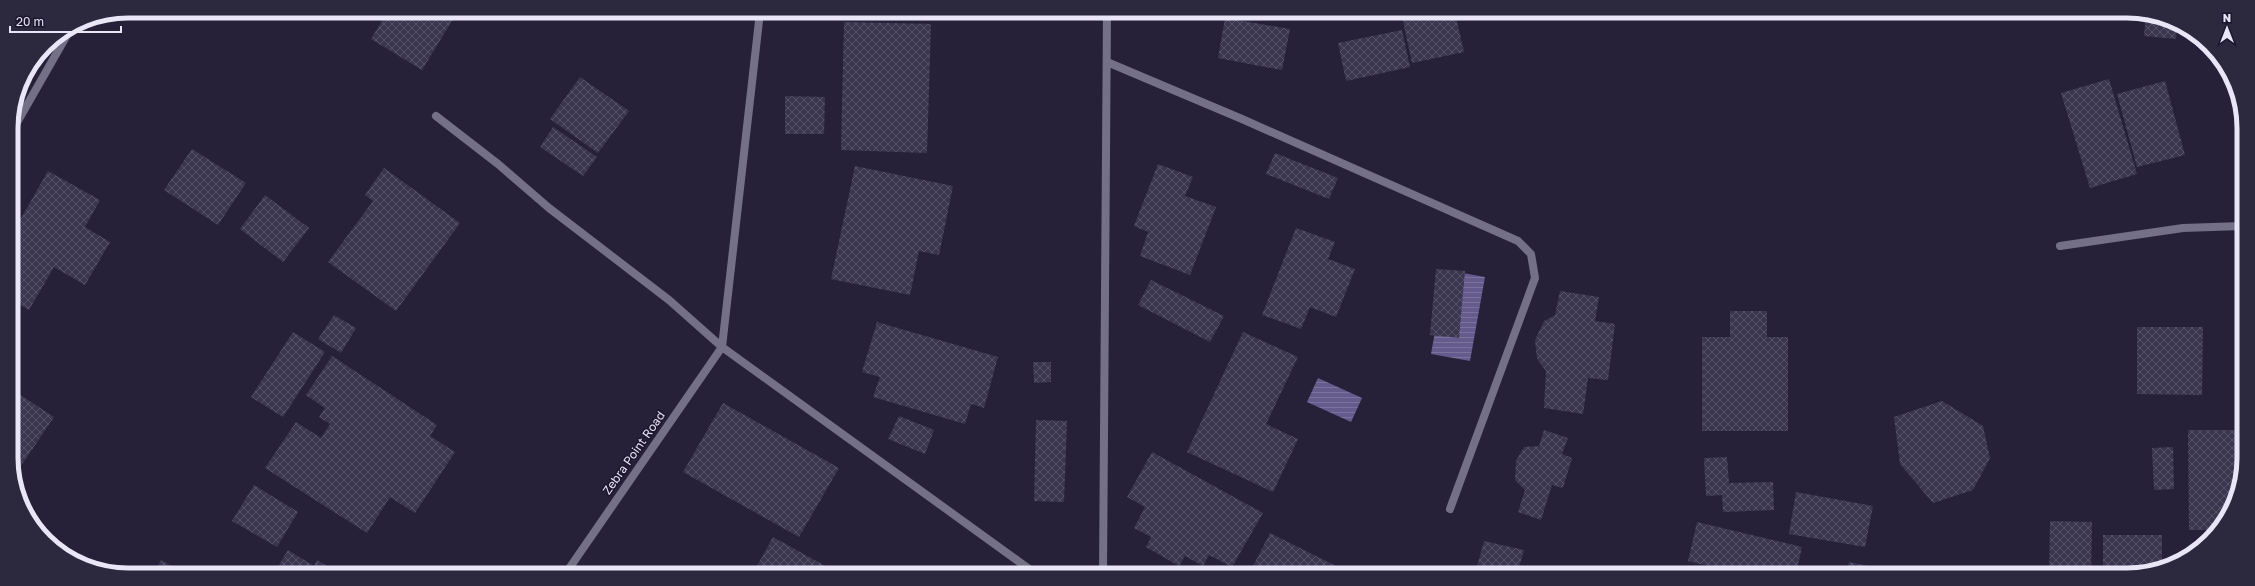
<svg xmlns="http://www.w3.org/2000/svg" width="2255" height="586" viewBox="0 0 2255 586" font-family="'Golos Text',sans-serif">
<defs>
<pattern id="water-rules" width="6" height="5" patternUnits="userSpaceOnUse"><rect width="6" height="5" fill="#655c8d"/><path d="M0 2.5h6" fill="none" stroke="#7b739e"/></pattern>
<pattern id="building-cross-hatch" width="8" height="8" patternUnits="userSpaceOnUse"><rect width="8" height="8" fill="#3b3650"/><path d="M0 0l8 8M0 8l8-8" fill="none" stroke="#57536a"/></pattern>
</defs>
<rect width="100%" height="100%" fill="#262139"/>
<path fill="url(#water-rules)" d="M1446 270 1485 277 1470 361 1431 354Z
M1318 378 1362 398 1351 422 1307 402Z"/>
<path fill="url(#building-cross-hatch)" d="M388 11H458L422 70 371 39Z
M505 11H524L519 19Z
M1401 12 1455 13 1464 52 1412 63Z
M2079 13H2124V18L2079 15Z
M2146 13H2150L2177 28 2176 39 2144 36Z
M1225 18 1290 29 1282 70 1218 58Z
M844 22 931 24 927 153 841 150Z
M1402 30 1410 67 1346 81 1338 43Z
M2194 37 2209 45 2193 43Z
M580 77 629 111 598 153 550 119Z
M2109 79 2137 174 2090 188 2061 93Z
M2165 81 2185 155 2137 167 2117 94Z
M785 96 825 97 824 134H785Z
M553 127 597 157 583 176 540 147Z
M192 149 246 183 218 225 164 190Z
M1275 153 1338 178 1329 199 1266 174Z
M1158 164 1193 177 1185 196 1216 207 1190 275 1140 256 1148 232 1134 226Z
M855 166 953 186 939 255 919 251 910 295 831 279Z
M384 168 460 223 396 311 328 262 373 201 365 195Z
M48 171 100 200 85 227 110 242 85 285 54 267 29 310 12 300V234Z
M265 195 309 228 283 262 240 229Z
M1296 228 1335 242 1328 259 1355 269 1336 317 1310 307 1301 329 1262 315Z
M1436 269 1465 271 1459 338 1430 335Z
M1151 280 1224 316 1210 342 1138 305Z
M1560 291 1599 297 1595 321 1615 324 1608 380 1588 378 1583 414 1544 408 1546 371 1537 359 1535 340 1544 321 1555 315Z
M1730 311H1767V337H1788V431H1702V337H1730Z
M334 315 356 328 341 353 318 339Z
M877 322 998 357 984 408 971 404 965 424 873 397 880 377 862 372Z
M2137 327H2203L2202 395 2137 394Z
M293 332 325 352 283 417 251 397Z
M1243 332 1298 357 1266 424 1298 439 1273 492 1187 452Z
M332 356 437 425 430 436 455 452 415 513 390 497 367 533 265 468 296 422 321 438 330 424 319 417 325 408 306 395Z
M1033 362H1051V382L1034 383Z
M13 390 54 417 13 478Z
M1942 401 1983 426 1990 458 1973 490 1933 503 1900 464 1894 417Z
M723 403 839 468 799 537 683 472Z
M899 416 934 430 925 454 888 439Z
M1036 420 1067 421 1064 502 1034 501Z
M1544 430 1568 438 1562 454 1572 458 1563 488 1552 485 1541 520 1518 512 1525 490 1515 480 1516 461 1524 447 1539 446Z
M2188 430H2242V481L2228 517 2217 530H2189Z
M2173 447 2174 489 2154 490 2152 448Z
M1152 452 1263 513 1232 567 1209 555 1203 566 1185 556 1179 566 1146 547 1151 537 1134 528 1145 507 1127 497Z
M1727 457 1729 483 1773 482 1774 510 1723 512 1722 495 1706 496 1704 458Z
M254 485 298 512 277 547 232 521Z
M1796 492 1873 506 1865 547 1789 534Z
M2050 521 2092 522 2091 575H2049Z
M1697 522 1802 547 1796 574H1730V571L1688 561Z
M1270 533 1352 574H1249Z
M2103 535H2162V568L2134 575H2103Z
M773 537 838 573H753Z
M1484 541 1524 550 1519 567 1544 572 1543 574H1475Z
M288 550 314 566 317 560 338 573H274Z
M161 560 184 573H154Z
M1849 562 1907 574V575L1846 574Z"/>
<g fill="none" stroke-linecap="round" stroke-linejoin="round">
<path stroke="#747087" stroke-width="8" d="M1107 62 1242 119 1518 241 1531 254 1535 278 1450 509
M436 116 498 164 549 208 669 300 722 347 1036 574
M11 133 71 28
M2060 246 2183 228 2242 226
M566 573 722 347 760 12
M1103 574 1107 12"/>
</g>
<g text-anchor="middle" stroke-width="3" stroke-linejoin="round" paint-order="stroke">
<g font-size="12" fill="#e9e6f7" stroke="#1c172e">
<text transform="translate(634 453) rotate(-55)" y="4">Zebra Point Road</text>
</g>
</g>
<path d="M0 0H2255V586H0ZM128 18H2127A110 110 0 0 1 2237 128V458A110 110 0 0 1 2127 568H128A110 110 0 0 1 18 458V128A110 110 0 0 1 128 18Z" fill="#2c283e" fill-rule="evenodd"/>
<path fill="none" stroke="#e9e6f7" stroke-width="5" d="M128 18H2127A110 110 0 0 1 2237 128V458A110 110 0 0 1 2127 568H128A110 110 0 0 1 18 458V128A110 110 0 0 1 128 18Z"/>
<g transform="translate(2227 28)" stroke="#1c172e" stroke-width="3" paint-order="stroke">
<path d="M0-3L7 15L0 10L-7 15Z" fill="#e9e6f7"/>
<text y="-6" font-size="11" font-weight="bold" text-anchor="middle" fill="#e9e6f7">N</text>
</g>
<path d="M10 26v6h111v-6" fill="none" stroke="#e9e6f7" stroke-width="2"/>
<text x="16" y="26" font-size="12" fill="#e9e6f7" stroke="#1c172e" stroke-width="3" paint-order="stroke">20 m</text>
</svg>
